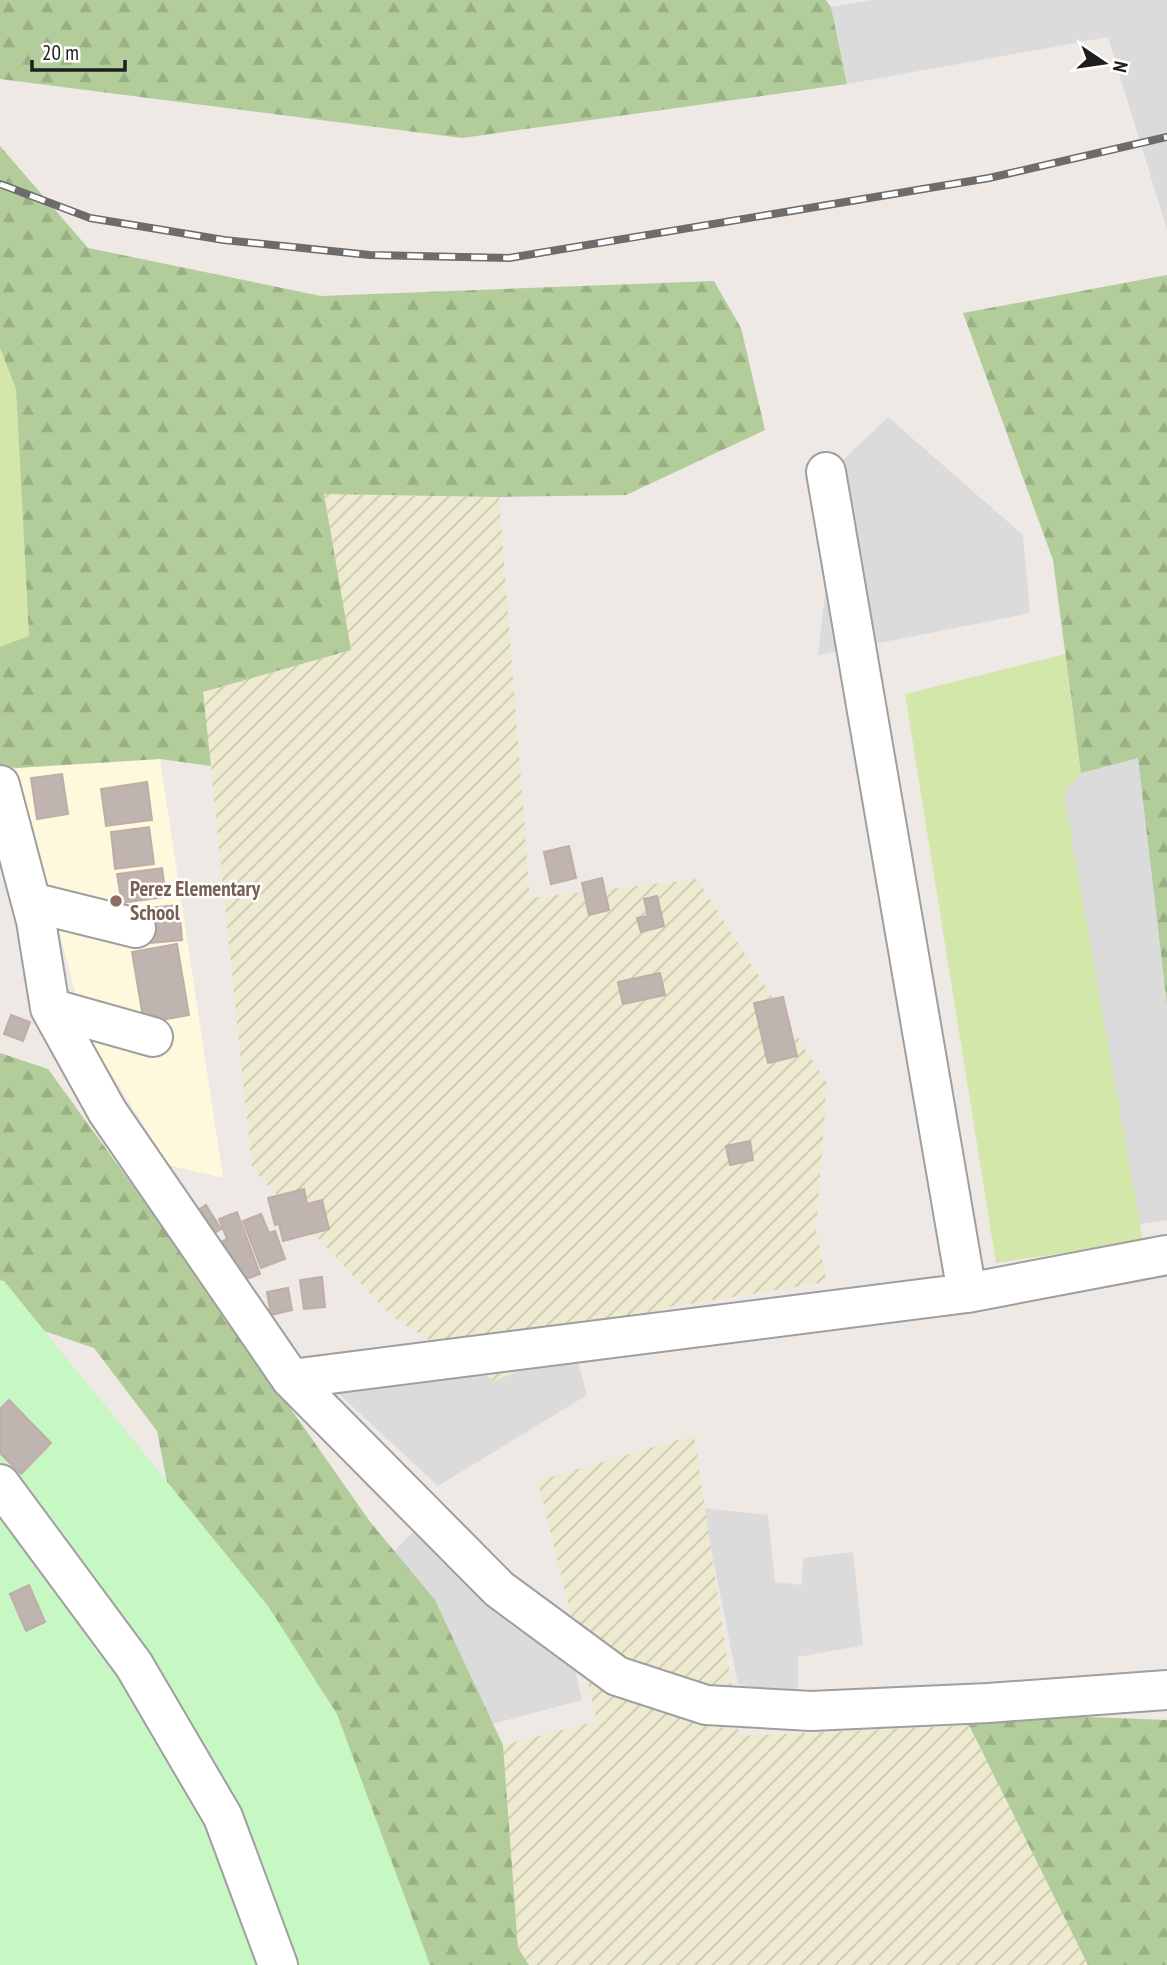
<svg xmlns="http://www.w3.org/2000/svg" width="1167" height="1965" viewBox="0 0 1167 1965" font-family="'PT Sans Narrow',sans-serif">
<defs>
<pattern id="farmland-furrows" width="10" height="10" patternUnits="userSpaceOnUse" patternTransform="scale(1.75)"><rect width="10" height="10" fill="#edead0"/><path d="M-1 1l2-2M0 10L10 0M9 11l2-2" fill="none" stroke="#cbc8b2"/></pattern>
<pattern id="forest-firs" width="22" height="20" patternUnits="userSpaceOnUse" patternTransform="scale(1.75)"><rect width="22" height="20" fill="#b2cc9a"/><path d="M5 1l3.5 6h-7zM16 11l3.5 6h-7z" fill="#99af84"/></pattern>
</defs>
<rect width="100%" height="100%" fill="#eee9e4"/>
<path fill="#dcdbdb" d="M873 0H1167V230L1108 37 847 84 831 7Z
M888 417 1023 535 1030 613 818 655 840 463Z
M1167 732V1220L1115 1228 1031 749Z
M569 1329 587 1395 438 1486 309 1366Z
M703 1508 768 1515 775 1582 802 1585 803 1558 853 1552 863 1645 798 1657V1694L738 1684Z
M421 1524 570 1647 582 1700 473 1729 377 1568Z"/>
<path fill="#fef8dd" d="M160 759 223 1178 168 1165 86 1033 16 768Z"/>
<path fill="url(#farmland-furrows)" d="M324 494 499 497 530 898 697 879 827 1083 816 1229 827 1282 669 1307 495 1381 391 1316 252 1168 203 692 351 650Z
M694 1435 739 1736 969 1725 1088 1965H529L518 1948 503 1745 597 1721 538 1481Z"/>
<path fill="#d3e7ab" d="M0 348 16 389 29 637 0 647Z
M1065 654 1081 773 1064 794 1143 1241 996 1263 905 694Z"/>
<path fill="url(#forest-firs)" d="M0 0H826L831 7 847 84 462 138 0 79Z
M0 146 88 248 321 296 714 281 741 328 765 430 626 495 499 497 324 494 351 650 203 692 211 766 160 759 16 768 0 765V647L29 636 16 389 0 348Z
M1167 275V1004L1138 758 1081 773 1053 560 963 313Z
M0 1053 48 1069 170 1237 371 1523 435 1600 503 1745 518 1948 529 1965H392L177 1533 157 1431 94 1348 12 1320H0Z
M1065 1716 1167 1720V1965H1088L969 1725Z"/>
<path fill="#c7f7c2" d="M0 1280 4 1281 268 1606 337 1714 430 1965H0Z"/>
<path fill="#bfb4b0" stroke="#bfada7" stroke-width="2" d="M62 774 68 814 37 819 31 778Z
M147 782 152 820 106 826 101 789Z
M149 827 154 864 115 869 111 832Z
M569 846 576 878 551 884 544 852Z
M162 868 166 897 122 903 117 874Z
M602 878 609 910 589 915 582 883Z
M657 896 664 926 641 932 637 918 648 916 644 899Z
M179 905 182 940 140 944 137 909Z
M177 944 189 1015 144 1023 132 952Z
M660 973 665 995 623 1004 618 982Z
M783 997 797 1056 768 1063 754 1003Z
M11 1015 30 1022 23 1041 4 1034Z
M750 1141 753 1160 730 1165 726 1146Z
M304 1189 307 1204 322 1200 329 1229 283 1241 279 1224 275 1225 268 1198Z
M206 1205 221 1229 202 1241 187 1217Z
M237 1212 260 1274 236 1283 221 1242 227 1239 219 1219Z
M261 1214 269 1233 275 1231 285 1259 261 1268 243 1221Z
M322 1277 325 1307 304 1309 300 1280Z
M288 1288 292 1310 271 1315 267 1292Z
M9 1400 51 1443 21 1474 0 1453V1409Z
M29 1585 45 1622 26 1631 10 1594Z"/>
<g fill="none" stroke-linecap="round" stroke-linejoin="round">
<g stroke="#9f9f9f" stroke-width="42">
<path id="minor" d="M826 472 967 1293
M0 785 36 921 50 1008 107 1111 291 1379 499 1589 617 1676 706 1705 811 1711 988 1703 1167 1690
M31 902 136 928
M50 1008 153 1037
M291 1379 967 1293 1167 1255
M0 1484 134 1665 223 1817 278 1965"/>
</g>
<use href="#minor" stroke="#fff" stroke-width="38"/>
<g stroke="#6c6c6c" stroke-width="8">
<path id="rail" d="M0 184 90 218 224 240 370 255 509 258 989 178 1167 137"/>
</g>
<use href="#rail" stroke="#fff" stroke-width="5" stroke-dasharray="16" stroke-linecap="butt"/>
</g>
<circle fill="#8d6e63" stroke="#fff" stroke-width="2.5" cx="116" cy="901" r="7"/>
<g text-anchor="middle" stroke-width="5" stroke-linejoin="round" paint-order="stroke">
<g font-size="21" font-weight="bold" fill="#785e54" stroke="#fff" text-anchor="start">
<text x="130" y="896">Perez Elementary<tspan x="130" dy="24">School</tspan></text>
</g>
</g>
<g transform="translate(1104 63) rotate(103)" stroke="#ffffff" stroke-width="5" paint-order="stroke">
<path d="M0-5L12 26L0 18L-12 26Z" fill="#1e1e1e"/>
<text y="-10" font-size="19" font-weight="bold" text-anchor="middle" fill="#1e1e1e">N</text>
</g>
<path d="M32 60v10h93v-10" fill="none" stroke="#1e1e1e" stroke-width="3.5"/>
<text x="42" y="60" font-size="21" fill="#1e1e1e" stroke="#ffffff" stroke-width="5" paint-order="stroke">20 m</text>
</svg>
